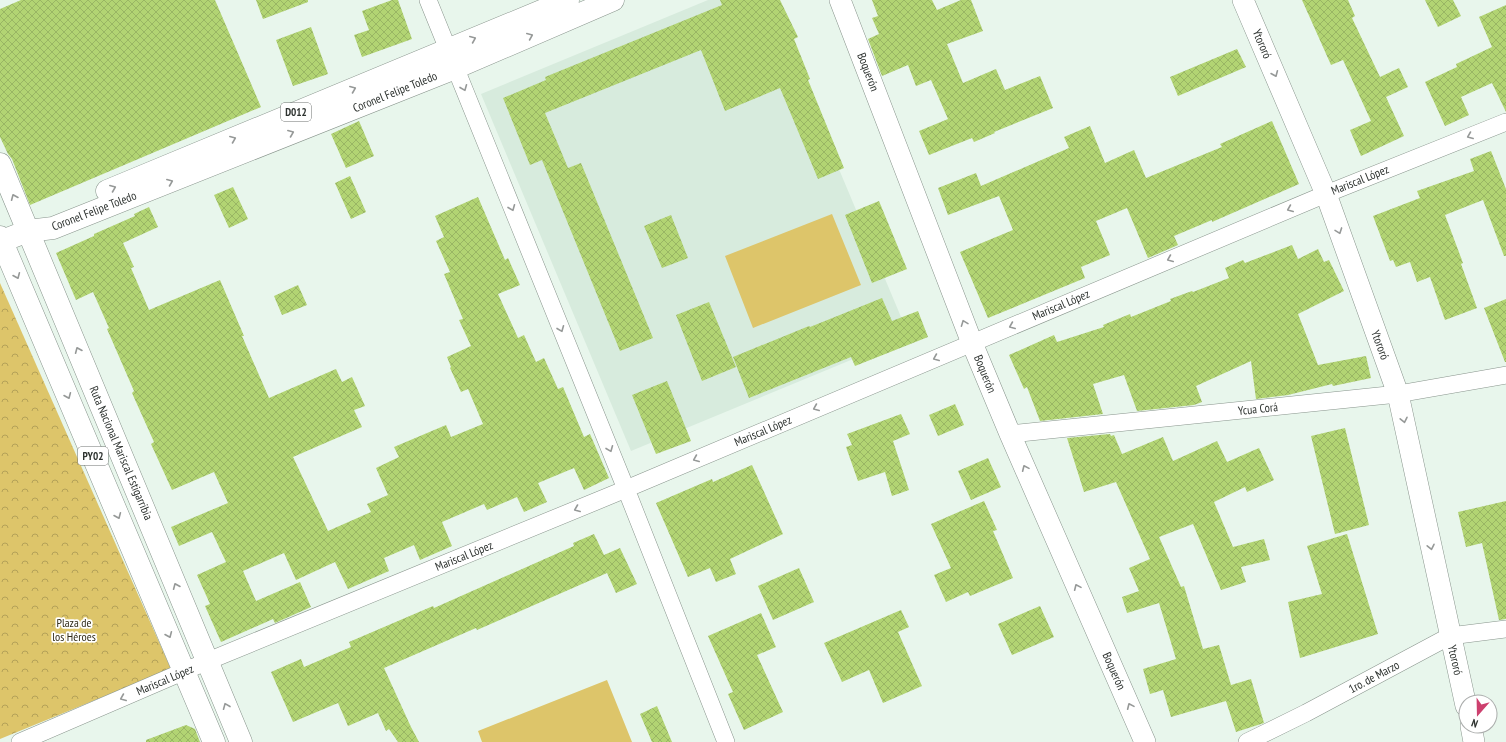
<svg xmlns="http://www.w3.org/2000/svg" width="1506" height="742" viewBox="0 0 1506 742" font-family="'PT Sans Narrow',sans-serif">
<defs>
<pattern id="park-crowns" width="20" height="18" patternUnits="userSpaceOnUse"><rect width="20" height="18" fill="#ddc56a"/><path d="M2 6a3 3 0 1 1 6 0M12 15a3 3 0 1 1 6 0" fill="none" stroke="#b4a158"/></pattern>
<pattern id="building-cross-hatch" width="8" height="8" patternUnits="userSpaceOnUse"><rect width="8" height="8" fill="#b2d473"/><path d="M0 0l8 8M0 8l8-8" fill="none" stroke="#99b664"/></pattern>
</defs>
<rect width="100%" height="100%" fill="#e8f6ec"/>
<path fill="#d7ebdd" d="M708 0H768L909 336 631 451 481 94Z"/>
<path fill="url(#park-crowns)" d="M0 283 171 669 0 739Z"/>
<path fill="#ddc56a" d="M832 214 861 285 753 328 725 256Z
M607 680 632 742H482L478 731Z"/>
<path fill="url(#building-cross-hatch)" d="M21 0H215L261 107 30 205 12 159 8 154 0 137V9Z
M256 0H308V2L263 19Z
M392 0H398L412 39 362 57 354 35 369 30 362 11Z
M720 0H780L798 37 794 39 810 79 808 80 844 168 818 179 780 88 725 111 701 50 545 113 568 168 581 163 653 338 620 351 542 160 530 165 503 98 546 80 545 77 722 5Z
M872 0H932L937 10 961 0H971L983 31 947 44 963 83 996 69 1005 90 1040 76 1053 108 994 132 995 133 974 142 972 138 929 155 919 131 948 119 931 80 916 86 908 65 882 76 868 39 879 34 872 18 878 16Z
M1302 0H1348L1355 16 1352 18 1380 77 1399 68 1408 87 1386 97 1404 136 1361 156 1350 130 1371 121 1343 60 1331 65Z
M1425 0H1453L1461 16 1438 27Z
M1506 5V112L1492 83 1461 97 1469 115 1445 126 1425 82 1457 67 1456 64 1492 47 1479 17Z
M311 27 328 74 293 86 276 40Z
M1237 49 1246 67 1178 96 1170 77Z
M359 121 374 156 346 168 331 134Z
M1272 121 1299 184 1212 222V220L1174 236 1178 245 1148 258 1127 208 1096 221 1110 255 1081 267 1085 278 988 318 960 252 1013 230 999 196 948 215 938 188 976 173 981 186 1069 148 1064 137 1090 126 1105 163 1134 150 1146 178 1222 147 1220 144Z
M1491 151 1506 189V256H1504L1483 200 1445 215 1463 263 1461 264 1477 308 1445 320 1430 277 1417 282 1410 262 1396 267 1393 260 1390 261 1373 216 1420 198 1417 191 1474 171 1470 159Z
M350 176 366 212 351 219 335 183Z
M233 187 248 219 229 228 214 195Z
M478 197 505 260 508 258 520 285 498 294 518 338 524 335 536 362 544 358 558 389 563 387 584 437 590 434 609 478 584 490 574 468 538 483 547 502 524 512 517 497 487 510 484 504 442 522 452 546 420 560 414 545 384 558 389 571 348 589 335 562 296 580 284 553 243 571 256 601 300 582 311 607 275 623 273 619 221 642 205 606 210 604 197 575 226 562 212 532 179 546 171 527 228 503 214 472 172 490 151 444 154 442 132 393 134 391 107 329 109 328 93 292 76 300 56 253 94 236V234L135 216 134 214 149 207 158 227 123 243 134 267 131 268 149 310 220 280 244 336H242L269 398 336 369 342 382 352 377 365 406 354 410 362 427 293 457 328 531 371 512 367 504 388 495 376 468 399 457 394 447 446 425 451 437 483 424 468 389 461 392 450 368 451 367 447 357 471 346 459 320 463 319 444 274 450 272 436 241 444 237 435 216Z
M879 201 907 269 872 283 845 215Z
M671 215 688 258 662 268 644 226Z
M1292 245 1298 259 1318 249 1324 262 1329 260 1344 291 1298 314 1318 365 1366 356 1371 378 1333 386 1332 384 1288 395 1256 399 1251 361 1196 386 1202 402 1194 405 1137 411 1124 375 1093 384 1103 414 1040 421 1027 387 1024 389 1009 355 1054 335 1057 342 1104 327 1103 325 1130 314 1131 317 1171 301 1170 299 1192 291 1193 292 1229 278 1225 268 1243 260 1245 263Z
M298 285 307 305 282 315 274 296Z
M882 298 892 321 918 311 928 337 855 366 851 357 749 398 733 357 809 326 810 327Z
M1506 299V362H1505L1484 308Z
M709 302 736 367 702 381 676 315Z
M667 381 691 441 656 454 632 395Z
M955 404 964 425 938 436 929 415Z
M901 414 910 434 893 441 909 490 892 496 885 472 858 481 846 447 852 445 847 434Z
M1345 428 1369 525 1335 534 1311 436Z
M1110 434 1111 436 1114 435 1122 454 1163 437 1173 461 1217 441 1227 462 1259 448 1274 480 1247 492 1245 487 1214 502 1233 547 1264 539 1270 560 1241 567 1246 582 1221 590 1193 524 1159 537 1181 587 1184 586 1203 649 1219 645 1231 685 1251 679 1264 723 1236 732 1226 701 1171 717 1163 690 1150 694 1143 669 1176 659 1159 603 1127 613 1122 597 1139 591 1129 568 1150 559 1116 482 1084 492 1067 438Z
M988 458 1001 487 971 500 958 471Z
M752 465 783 534 730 559 736 574 716 582 710 568 688 577 656 503 712 479 713 482Z
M984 501 997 530 993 531 1013 578 970 596 968 592 946 602 934 575 951 568 931 524Z
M1506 501V619L1499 620 1482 543 1466 547 1458 512Z
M594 534 604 555 620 548 637 584 616 593 607 573 477 630 476 628 384 668 411 727 419 742H398L389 729 386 731 378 713 348 726 338 703 293 722 271 672 301 659 304 667 351 647 349 642 433 606 434 608 574 546 573 543Z
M1347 534 1378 634 1300 658 1288 602 1322 594 1307 546Z
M799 568 814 602 773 620 758 586Z
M1040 606 1054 637 1012 655 998 624Z
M901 610 909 627 898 632 922 686 883 703 869 670 842 682 824 643Z
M761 613 776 647 757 655 783 712 744 730 728 694 733 692 708 636Z
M657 706 672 742H652L640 714Z
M186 725 195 729 200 742H146V740Z"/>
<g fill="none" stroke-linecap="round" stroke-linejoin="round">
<g stroke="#88948c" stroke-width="18">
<path id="minor" d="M428 0 626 489 726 742
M1010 434 1398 394 1506 375
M20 742 208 661 626 489 1326 194 1506 122
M1247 742 1306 713 1450 636 1506 629"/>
</g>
<g stroke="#88948c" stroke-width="22">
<path id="tertiary" d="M840 0 972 343 1010 434 1145 742
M1243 0 1326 194 1398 394 1466 706
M1471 726 1474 742"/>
</g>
<g stroke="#88948c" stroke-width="23">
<path id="primary" d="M107 191 568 0
M2 241 28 231 53 228 455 68 613 0"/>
</g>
<g stroke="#88948c" stroke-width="23">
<path id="trunk" d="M0 164 241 742
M0 237 214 742"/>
</g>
<use href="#minor" stroke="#fff" stroke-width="17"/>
<use href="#tertiary" stroke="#fff" stroke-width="21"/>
<use href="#primary" stroke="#fff" stroke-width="22"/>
<use href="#trunk" stroke="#fff" stroke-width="22"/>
</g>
<defs><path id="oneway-chevron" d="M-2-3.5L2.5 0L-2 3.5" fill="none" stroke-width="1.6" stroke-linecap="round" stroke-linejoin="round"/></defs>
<g stroke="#969998">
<use href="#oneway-chevron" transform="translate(530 36) rotate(-23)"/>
<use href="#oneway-chevron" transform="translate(473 39) rotate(-23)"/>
<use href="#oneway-chevron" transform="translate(1275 74) rotate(67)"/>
<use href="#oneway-chevron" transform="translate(464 88) rotate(68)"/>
<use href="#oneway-chevron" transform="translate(353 89) rotate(-22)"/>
<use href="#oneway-chevron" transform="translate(291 133) rotate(-22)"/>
<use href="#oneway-chevron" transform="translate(1470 136) rotate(158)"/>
<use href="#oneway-chevron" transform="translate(233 139) rotate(-22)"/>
<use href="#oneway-chevron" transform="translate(170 182) rotate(-22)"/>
<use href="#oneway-chevron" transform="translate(113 188) rotate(-22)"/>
<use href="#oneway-chevron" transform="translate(14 197) rotate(-113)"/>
<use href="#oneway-chevron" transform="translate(512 208) rotate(68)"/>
<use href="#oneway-chevron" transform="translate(1290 209) rotate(157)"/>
<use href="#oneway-chevron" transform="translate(1339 231) rotate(70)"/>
<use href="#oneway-chevron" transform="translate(1170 259) rotate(157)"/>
<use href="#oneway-chevron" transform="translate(17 276) rotate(67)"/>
<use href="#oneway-chevron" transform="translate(964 323) rotate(-111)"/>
<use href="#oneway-chevron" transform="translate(1012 326) rotate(157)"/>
<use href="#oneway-chevron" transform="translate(561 329) rotate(68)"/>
<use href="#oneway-chevron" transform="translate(78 350) rotate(-113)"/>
<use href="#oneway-chevron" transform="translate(936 358) rotate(157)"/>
<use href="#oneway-chevron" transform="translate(68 396) rotate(67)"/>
<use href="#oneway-chevron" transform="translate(816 408) rotate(157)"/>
<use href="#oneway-chevron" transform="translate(1404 420) rotate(78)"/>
<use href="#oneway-chevron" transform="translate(610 449) rotate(68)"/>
<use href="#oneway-chevron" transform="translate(696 459) rotate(157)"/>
<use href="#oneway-chevron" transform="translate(1025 468) rotate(-114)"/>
<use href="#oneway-chevron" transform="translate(577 509) rotate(158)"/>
<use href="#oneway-chevron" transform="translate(118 516) rotate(67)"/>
<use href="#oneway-chevron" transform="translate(1431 547) rotate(78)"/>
<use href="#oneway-chevron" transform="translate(176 586) rotate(-113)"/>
<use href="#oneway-chevron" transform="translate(1077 587) rotate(-114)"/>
<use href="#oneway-chevron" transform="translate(169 635) rotate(67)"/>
<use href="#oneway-chevron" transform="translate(123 698) rotate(157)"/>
<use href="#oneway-chevron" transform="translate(226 706) rotate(-112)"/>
<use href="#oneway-chevron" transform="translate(1130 706) rotate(-114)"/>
</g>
<g text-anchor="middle" stroke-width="3.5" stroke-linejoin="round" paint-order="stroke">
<g fill="#fff" stroke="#6d706e" stroke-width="1">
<rect x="281" y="103" width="30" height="18" rx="3"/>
<rect x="78" y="447" width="30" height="18" rx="3"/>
</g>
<g font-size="11" font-weight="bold" fill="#2e3330">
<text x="296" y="116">D012</text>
<text x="93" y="460">PY02</text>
</g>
<g font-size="12" fill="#2e3330" stroke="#fff">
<text transform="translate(1262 44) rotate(67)" y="4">Ytororó</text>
<text transform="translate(868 72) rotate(69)" y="4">Boquerón</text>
<text transform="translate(395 92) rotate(-22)" y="4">Coronel Felipe Toledo</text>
<text transform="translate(1360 180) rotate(-22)" y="4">Mariscal López</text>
<text transform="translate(94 211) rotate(-21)" y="4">Coronel Felipe Toledo</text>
<text transform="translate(1061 305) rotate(-23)" y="4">Mariscal López</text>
<text transform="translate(1380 345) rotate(70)" y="4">Ytororó</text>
<text transform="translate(985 374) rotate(68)" y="4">Boquerón</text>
<text transform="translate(1258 409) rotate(-6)" y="4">Ycua Corá</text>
<text transform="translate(763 431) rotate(-23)" y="4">Mariscal López</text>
<text transform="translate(121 453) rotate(67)" y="4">Ruta Nacional Mariscal Estigarribia</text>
<text transform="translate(464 556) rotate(-22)" y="4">Mariscal López</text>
<text transform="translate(1455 660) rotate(77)" y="4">Ytororó</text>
<text transform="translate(1114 671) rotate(66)" y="4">Boquerón</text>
<text transform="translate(1374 677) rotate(-28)" y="4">1ro. de Marzo</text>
<text transform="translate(165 680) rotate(-23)" y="4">Mariscal López</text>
</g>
<g font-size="12" fill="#2e2917" stroke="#fff">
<text x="74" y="627">Plaza de<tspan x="74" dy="14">los Héroes</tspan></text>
</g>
</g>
<g transform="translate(1478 714) rotate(200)"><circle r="19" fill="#ffffff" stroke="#abadac"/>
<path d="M0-3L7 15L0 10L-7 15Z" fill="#cd406e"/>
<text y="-6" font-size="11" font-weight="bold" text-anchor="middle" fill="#2e3330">N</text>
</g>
</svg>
